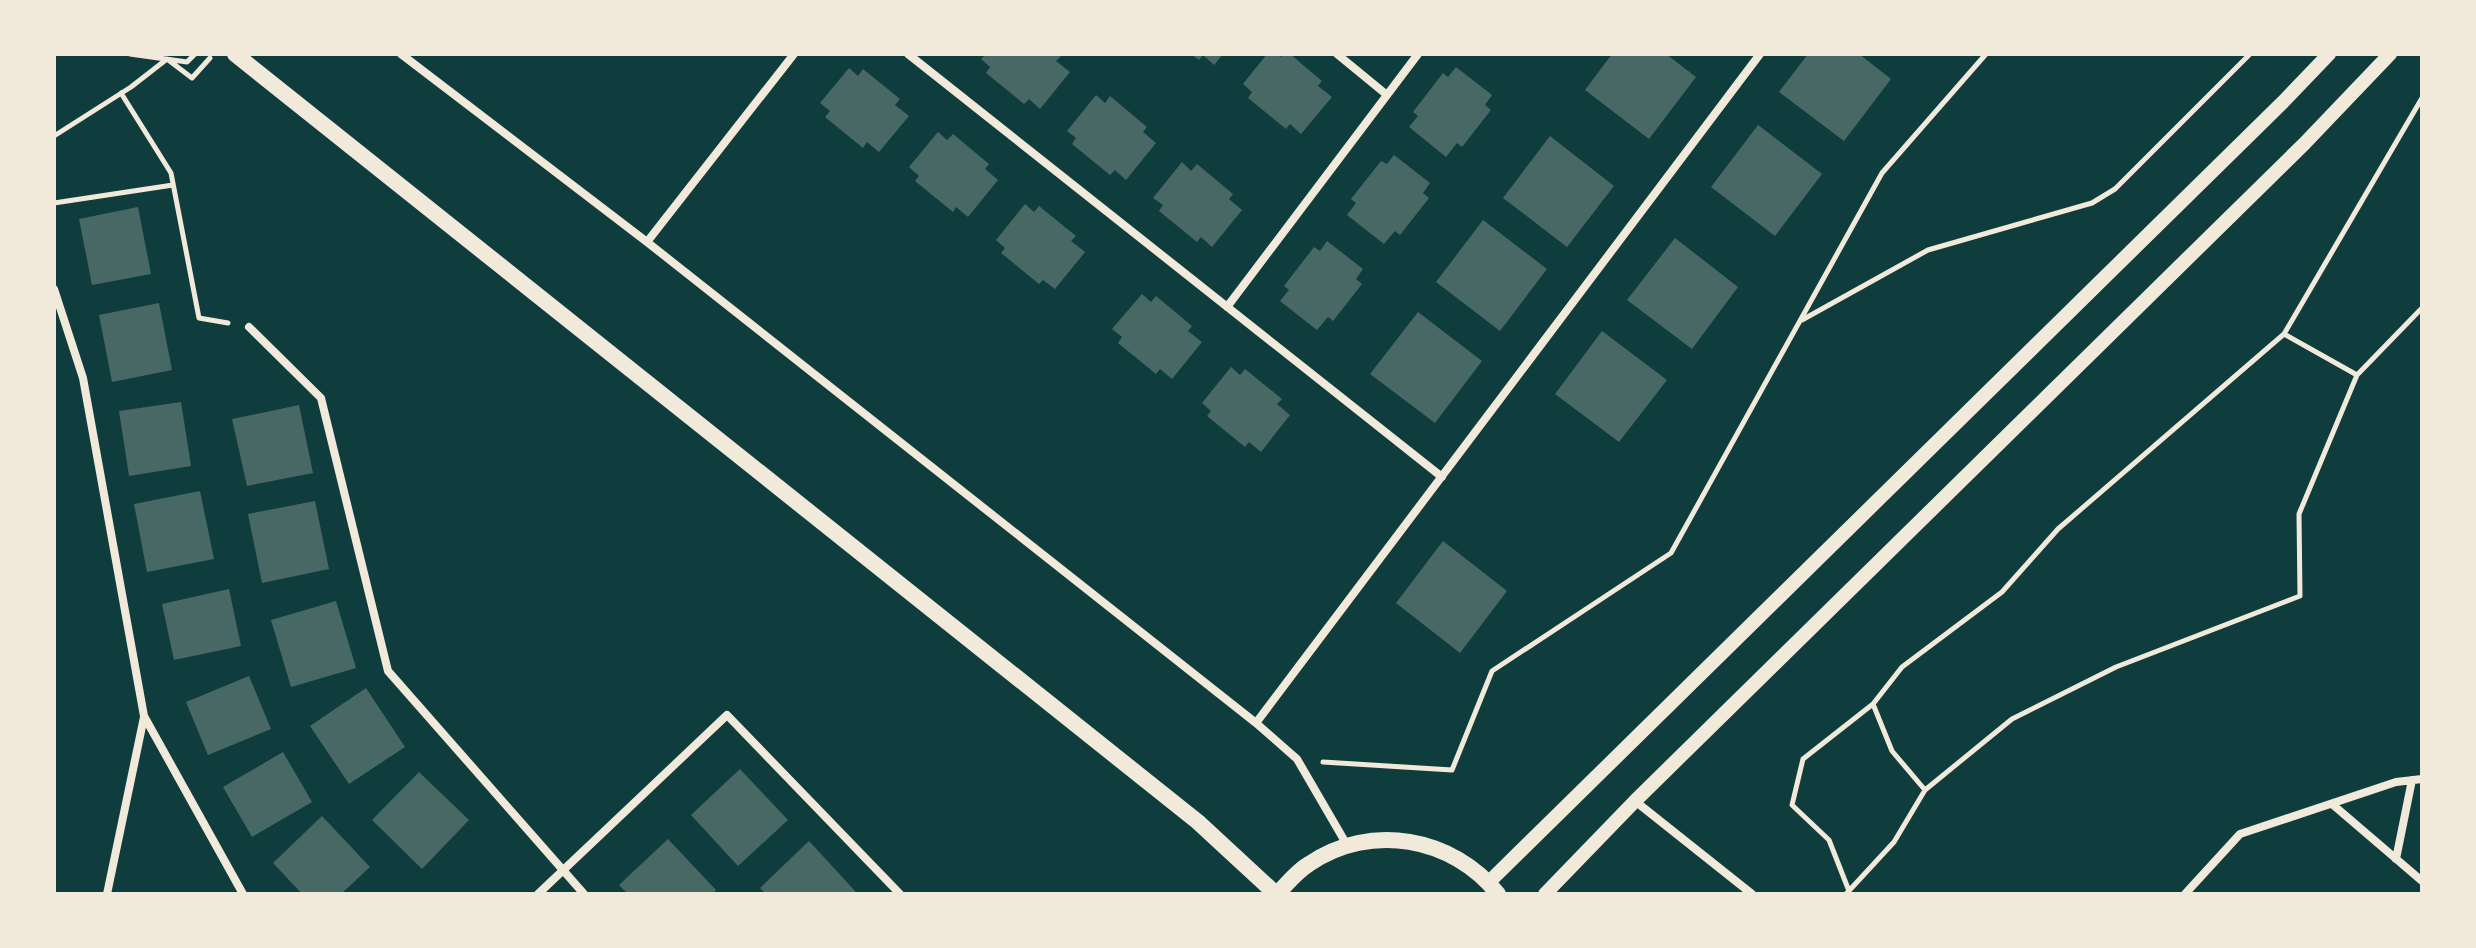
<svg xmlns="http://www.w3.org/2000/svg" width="2476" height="948" viewBox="0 0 2476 948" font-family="Inter,sans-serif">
<rect width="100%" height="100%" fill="#0f3d3e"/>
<path fill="#486865" d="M986 54H1059L1061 56 1056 61 1070 72 1040 109 1029 99 1024 104 986 73 990 67 981 59Z
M1191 54H1223L1214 65 1203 55 1199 60Z
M1267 54H1277L1281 57 1283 54H1290L1322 81 1318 86 1332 97 1301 134 1290 124 1286 129 1248 98 1252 92 1243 84Z
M1612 54H1666L1696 77 1649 139 1585 90Z
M1808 54H1859L1891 79 1844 141 1779 92Z
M1456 67 1492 95 1485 105 1491 110 1462 147 1457 143 1446 157 1409 127 1418 116 1413 112 1443 73 1448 77Z
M849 68 858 76 863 69 900 99 895 105 909 116 879 152 867 142 863 148 825 117 830 111 820 103Z
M1096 95 1105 103 1110 96 1147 127 1143 132 1156 143 1126 180 1115 170 1110 175 1072 144 1076 138 1067 131Z
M1758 125 1822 174 1775 236 1711 187Z
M938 132 947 140 953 134 989 164 985 169 998 180 968 217 956 207 953 212 915 181 919 176 909 167Z
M1550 136 1614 186 1567 247 1503 198Z
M1394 155 1430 183 1423 193 1429 198 1400 235 1395 231 1384 244 1347 215 1356 203 1351 199 1381 161 1387 164Z
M1182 162 1191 171 1197 164 1233 194 1229 199 1242 210 1212 247 1201 237 1197 242 1159 211 1163 205 1153 198Z
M1025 204 1034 212 1039 206 1076 236 1071 241 1085 252 1055 289 1043 280 1039 284 1001 253 1005 248 996 240Z
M138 207 151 274 92 285 79 219Z
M1483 220 1547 269 1500 331 1436 282Z
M1675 238 1738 287 1692 349 1627 300Z
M1327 241 1363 269 1356 279 1362 284 1333 321 1328 317 1317 330 1280 301 1289 290 1284 286 1314 247 1320 251Z
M1142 294 1151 302 1156 296 1192 326 1188 331 1202 342 1172 379 1160 369 1156 374 1118 343 1122 337 1112 329Z
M159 303 172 370 112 382 99 315Z
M1418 312 1482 361 1435 423 1370 374Z
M1602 331 1667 380 1619 442 1555 394Z
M1231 367 1240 375 1245 369 1282 399 1277 404 1290 415 1261 452 1249 442 1245 447 1207 416 1211 411 1202 403Z
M181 402 191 466 129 476 119 411Z
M299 405 313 473 247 486 232 419Z
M200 491 214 559 147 572 134 504Z
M315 501 329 569 262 583 248 514Z
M1443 541 1507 591 1460 653 1396 603Z
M229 589 241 646 174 660 162 604Z
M336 601 356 668 291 687 271 620Z
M249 676 271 729 208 755 186 702Z
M366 688 405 747 349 784 310 726Z
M283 752 312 802 252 837 223 787Z
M740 769 788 820 738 866 691 815Z
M419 772 469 820 422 869 372 820Z
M322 816 370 867 341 894H302L273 863Z
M668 839 716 890 712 894H628L619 885Z
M809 841 856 892 854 894H766L760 888Z"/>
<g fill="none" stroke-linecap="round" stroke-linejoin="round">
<path stroke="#f1e9da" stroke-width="5" d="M130 54 187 62 195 54
M121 93 171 173 199 318 228 323
M54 136 131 87 167 59 192 78 210 58
M54 203 173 185
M1802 320 1928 250 2092 203 2115 189 2250 54
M2284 334 2357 375 2422 308
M1323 762 1452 770 1492 671 1671 553 1882 173 1986 54
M1925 790 1892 751 1873 704 1902 667 2002 592 2058 529 2284 334 2422 98
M1849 891 1829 840 1792 805 1803 759 1873 704
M1846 894 1894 842 1925 790 2012 719 2116 667 2300 596 2299 514 2357 375"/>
<path stroke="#f1e9da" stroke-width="8" d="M401 54 647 242 1256 723 1297 759 1347 845
M908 54 1442 477
M1337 54 1387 95
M647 242 794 54
M54 289 83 378 144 716 243 894
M1227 307 1418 54
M249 327 321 398 388 671 584 894
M1256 723 1760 54
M1635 801 1752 894
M2332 804 2422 881
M2396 859 2412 780
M107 894 144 717
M538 894 727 715 900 894
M2185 894 2240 834 2396 782 2422 779"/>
<path stroke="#f1e9da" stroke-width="14" d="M1489 882 2283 102 2329 54
M1545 894 1635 801 2304 144 2390 54"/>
<path stroke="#f1e9da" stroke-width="16" d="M235 54 1198 822 1276 894
M1277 894C1287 884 1297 871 1309 864 1370 822 1453 837 1498 894"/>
</g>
<rect width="2476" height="948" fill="none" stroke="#f1e9da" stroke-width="112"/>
</svg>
